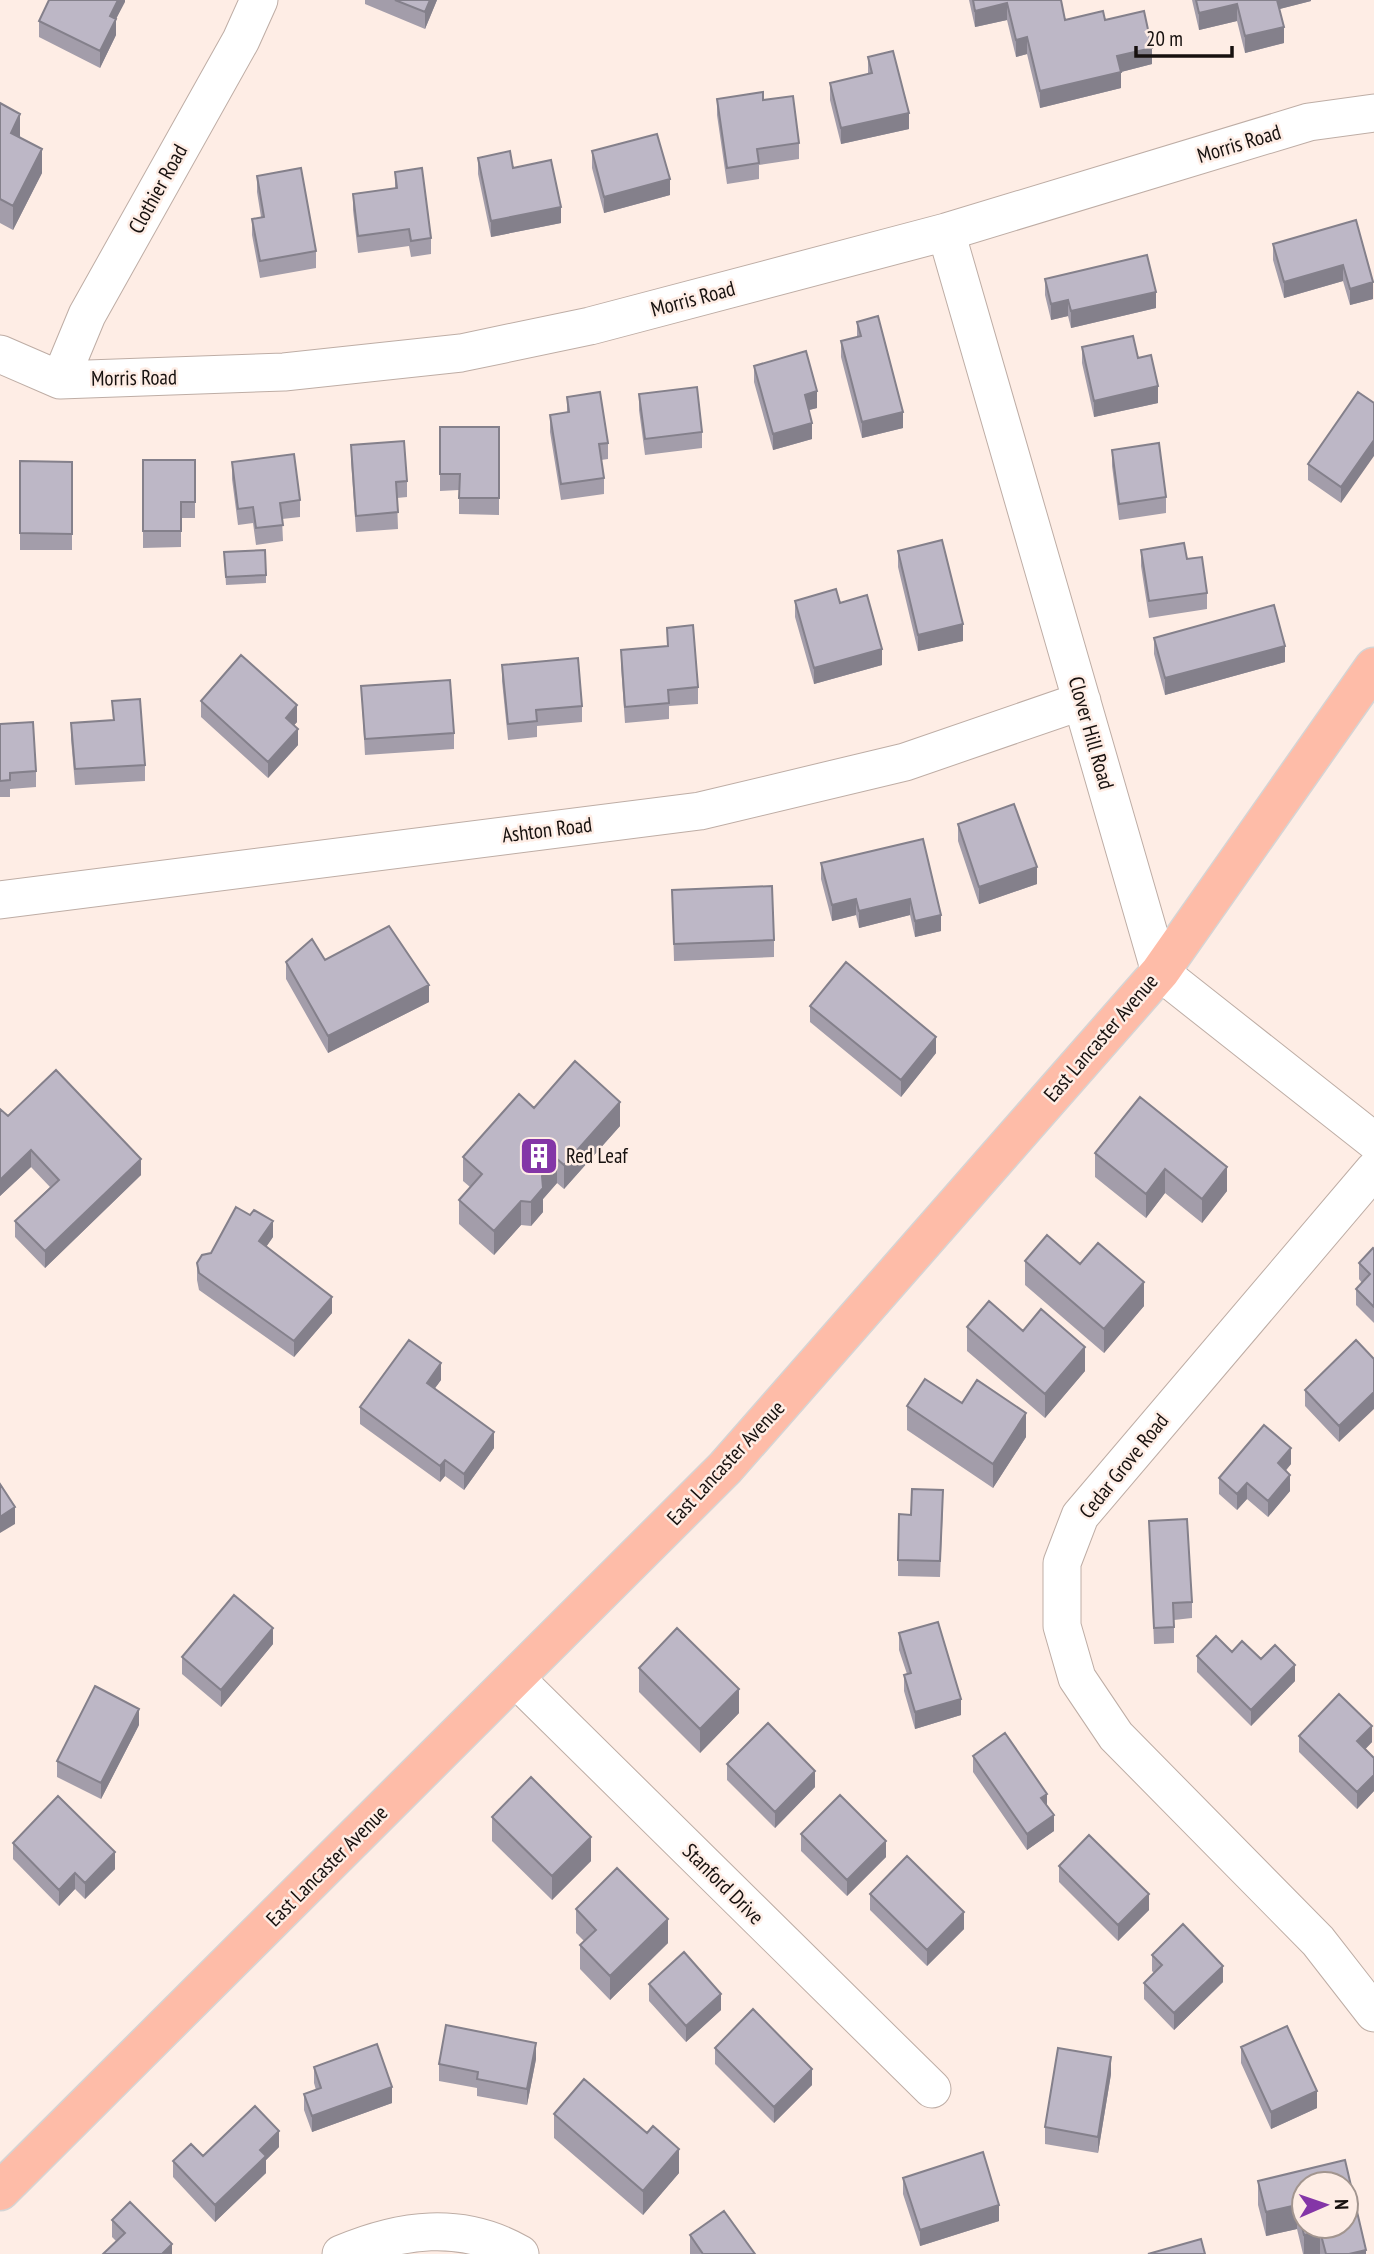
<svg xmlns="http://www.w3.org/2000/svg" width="1374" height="2254" viewBox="0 0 1374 2254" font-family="'PT Sans Narrow',sans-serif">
<rect width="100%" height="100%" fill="#feede5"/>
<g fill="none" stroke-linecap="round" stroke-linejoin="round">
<g stroke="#beada5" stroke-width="39">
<path id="minor" d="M946 232 1160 972 1374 1141
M0 354 60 380 284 372 461 353 590 326 946 232 1309 122 1374 113
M60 380 87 315 241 40 259 0
M0 900 700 811 905 762 1082 701
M1374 1170 1080 1516 1062 1563V1626L1077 1678 1116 1736 1318 1941 1374 2013
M515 1678 932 2089
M341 2254C400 2229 461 2220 520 2254"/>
</g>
<g stroke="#d5d4d4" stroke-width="41">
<path id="trunk" d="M0 2191 725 1468 1160 972 1374 667"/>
</g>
<use href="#minor" stroke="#fff" stroke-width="37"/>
<use href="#trunk" stroke="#febca8" stroke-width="38"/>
</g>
<path fill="#a39daa" d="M125 0 116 19V35L100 68 39 37V21Z
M365 0H437L425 29 365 4Z
M969 0H1061L1065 20H1105L1152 64 1121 72V88L1040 108 1027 54 1016 57 1007 20 975 27Z
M1192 0H1311V1L1279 9 1284 43 1245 53 1237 21 1199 30Z
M868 57 909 129 841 144 830 100V83L868 74Z
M717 99 763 100 799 143V159L759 165V179L727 184 717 115Z
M0 103 42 173 13 230 0 223Z
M592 151 670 195 604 213 592 168Z
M478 158 513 168 561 223 491 237 478 174Z
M395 172 431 238V254L411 257 409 246 358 253 353 210V194L395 188Z
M257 176 316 251V268L260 278 252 235V219L261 217 257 192Z
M1356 220 1373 299 1350 305 1343 281 1284 298 1273 260V244Z
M1045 279 1156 308 1071 328 1068 316 1051 320 1045 295Z
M857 322 903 428 862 438 841 357V341L857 337Z
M1082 347 1138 358 1158 403 1094 417 1082 363Z
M754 366 817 408 809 410 812 439 773 450 754 382Z
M1358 392 1341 503 1308 480V464Z
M639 394 702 432V448L645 455 639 410Z
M567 397 608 443V459L601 460 604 478V494L561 500 550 432V415L567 413Z
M440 427H499V515L459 514V490L440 491Z
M351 445 407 481V497L397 498 398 529 356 532 351 461Z
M1112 450 1166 497V513L1119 520 1112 466Z
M143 460H195V518H181V547L143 548Z
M20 461 72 462V550H20Z
M232 462 300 500V517L282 519 283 541 256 545 253 523 238 525 232 479Z
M1141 550 1187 559 1207 593V609L1149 618 1141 566Z
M898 551 963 641 918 651 898 567Z
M224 552 266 575V583L226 585Z
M795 601 882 665 814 684 795 617Z
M667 628 698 687V704L669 706V719L625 723 621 666V650L667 646Z
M1154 638 1285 662 1165 695 1154 654Z
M502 665 582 706V722L537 726V737L508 740 502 681Z
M361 686 454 733V749L365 755Z
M112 701 145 765V781L75 785 71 739V723L113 720Z
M201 701 297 722 294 725 298 745 268 778 201 717Z
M0 724 36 771V787L10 789V797H0Z
M958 824 1037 884 979 904 958 841Z
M923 839 941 931 915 937 910 915 859 928 856 915 832 921 821 879V863Z
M672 890 774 940V957L674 961Z
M325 960 429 1002 328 1053 286 979V962Z
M810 1006 936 1053 901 1097 810 1022Z
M1140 1097 1227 1191 1202 1223 1165 1193 1146 1218 1095 1177V1153Z
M534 1108 620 1126 564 1189 557 1183 543 1199V1212L531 1226 521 1225 494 1255 459 1224V1200L470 1187 463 1181V1157Z
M0 1109 8 1116 141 1175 45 1268 15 1237V1221L50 1187 31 1167 0 1196Z
M273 1237 266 1247 332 1313 294 1357 199 1290 197 1280V1263Z
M1374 1249V1323L1356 1305V1289L1362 1283 1359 1279V1263Z
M1025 1261 1144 1306 1104 1353 1025 1285Z
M967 1327 1023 1331 1085 1371 1045 1418 967 1351Z
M1356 1340 1339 1442 1305 1406V1390Z
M441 1380 435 1388 494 1448 464 1490 445 1476 440 1482 360 1424V1407Z
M962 1403 1026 1437 993 1488 907 1430V1406Z
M1291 1464 1286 1470 1290 1491 1268 1517 1247 1499 1237 1510 1219 1494V1478Z
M943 1506 940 1577 898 1576V1560L911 1515Z
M1149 1521 1192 1602V1618L1174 1620V1643L1154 1644Z
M899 1633 961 1715 915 1729 904 1691V1675L907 1674 899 1650Z
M273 1644 221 1707 182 1674V1657Z
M1232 1652 1295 1681 1251 1726 1197 1672V1656Z
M639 1668 739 1713 700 1753 639 1692Z
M139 1725 101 1799 57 1777V1761Z
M1299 1736 1372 1742 1365 1749 1374 1758V1791L1357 1809 1299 1752Z
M973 1756 1047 1806 1054 1831 1027 1850 973 1772Z
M727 1764 815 1787 775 1828 727 1780Z
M492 1817 591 1861 552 1900 492 1841Z
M801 1834 886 1857 847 1896 801 1851Z
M13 1843 115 1869 85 1899 75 1889 59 1906 13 1859Z
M1059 1866 1149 1910 1118 1941 1059 1882Z
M870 1894 964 1929 927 1966 870 1910Z
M576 1909 668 1943 610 2000 580 1969V1945L584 1941 576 1933Z
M1152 1955 1223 1982 1174 2030 1144 1999V1983L1154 1973 1152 1971Z
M649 1984 721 2010 686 2042 649 2001Z
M1241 2047 1317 2108 1271 2129 1241 2063Z
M715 2048 812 2085 774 2123 715 2064Z
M536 2059 527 2105 477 2096V2088L439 2081V2064Z
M314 2067 392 2103 312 2132 304 2110V2094L316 2090 314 2083Z
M1111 2074 1098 2153 1045 2144V2127Z
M554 2114 647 2133 679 2173 643 2215 554 2138Z
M279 2147 266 2160V2173L215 2222 173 2177V2161Z
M903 2178 999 2221 920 2246 903 2194Z
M1258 2181 1366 2250V2254H1303L1297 2229 1266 2236 1258 2205Z
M112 2220 172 2254 116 2241 112 2237Z
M690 2235 755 2254H690Z"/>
<path fill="#84808b" d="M118 0H125V2L116 19V35L100 68V51L110 16Z
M430 0H437L425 29V12Z
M1276 0H1311V1L1276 10Z
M1007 3V20L975 27V11Z
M1237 4V21L1199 30V13Z
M1284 27V43L1245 53V36Z
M1027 37V54L1016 57V40Z
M1152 48V64L1117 73V56Z
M1121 72V88L1040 108V91Z
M909 113V129L841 144V128Z
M20 114V138L11 133Z
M42 149V173L13 230V206Z
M670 179V195L604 213V197Z
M561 207V223L491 237V221Z
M1343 265V281L1284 298V282Z
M1373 282V299L1350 305V289Z
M1156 292V308L1071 328V311Z
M1068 300V316L1051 320V304Z
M1158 386V403L1094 417V401Z
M817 391V408L805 411V395Z
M903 412V428L862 438V422Z
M812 423V439L773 450V434Z
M1374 440V456L1341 503V487Z
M963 624V641L918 651V635Z
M1285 646V662L1165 695V678Z
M882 649V665L814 684V668Z
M297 705V722L286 734V718Z
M298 729V745L268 778V762Z
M1037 867V884L979 904V887Z
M856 899V915L832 921V905Z
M910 899V915L859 928V911Z
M941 915V931L915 937V921Z
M429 985V1002L328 1053V1036Z
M936 1037V1053L901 1097V1080Z
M620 1102V1126L564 1189V1165Z
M31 1150V1167L0 1196V1180Z
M141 1159V1175L45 1268V1251Z
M557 1159V1183L543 1199V1212L531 1226V1202L542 1176Z
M1227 1167V1191L1202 1223V1199Z
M1165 1169V1193L1146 1218V1194Z
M521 1201V1225L494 1255V1231Z
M273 1221V1237L259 1257V1241Z
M1144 1282V1306L1104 1353V1329Z
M332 1297V1313L294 1357V1341Z
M1085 1347V1371L1045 1418V1394Z
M441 1363V1380L427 1399V1383Z
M1374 1392V1409L1339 1442V1426Z
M1026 1413V1437L993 1488V1464Z
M494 1432V1448L464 1490V1474Z
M1291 1448V1464L1278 1480V1463Z
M445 1460V1476L440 1482V1466Z
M1290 1475V1491L1268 1517V1501Z
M1247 1483V1499L1237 1510V1494Z
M15 1507V1524L0 1533V1517Z
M273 1628V1644L221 1707V1690Z
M1295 1665V1681L1251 1726V1710Z
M739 1689V1713L700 1753V1729Z
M961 1699V1715L915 1729V1712Z
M139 1709V1725L101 1799V1783Z
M1372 1726V1742L1357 1758V1741Z
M815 1771V1787L775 1828V1812Z
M1374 1775V1791L1357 1809V1792Z
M1047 1794V1810L1041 1798Z
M1054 1815V1831L1027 1850V1834Z
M591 1837V1861L552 1900V1876Z
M886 1841V1857L847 1896V1880Z
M115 1852V1869L85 1899V1883Z
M75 1873V1889L59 1906V1890Z
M1149 1894V1910L1118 1941V1925Z
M964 1912V1929L927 1966V1950Z
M668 1919V1943L610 2000V1976Z
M1223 1966V1982L1174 2030V2013Z
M721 1994V2010L686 2042V2026Z
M536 2043V2059L527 2105V2089Z
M1111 2057V2074L1098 2153V2137Z
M812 2069V2085L774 2123V2107Z
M392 2087V2103L312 2132V2116Z
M1317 2091V2108L1271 2129V2112Z
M279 2131V2147L266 2160V2173L215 2222V2205L260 2150Z
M679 2149V2173L643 2215V2191Z
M999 2205V2221L920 2246V2230Z
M1297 2205V2229L1266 2236V2212Z
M1320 2231V2254H1304V2235Z
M172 2244V2254H162Z
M1366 2250V2254H1349Z"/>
<path fill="#bdb7c6" stroke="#84808b" stroke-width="2" fill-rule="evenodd" d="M49 0H118L110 16 116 19 100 51 39 21Z
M395 0H430L425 12Z
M973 0H1061L1065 20 1103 11 1105 20 1144 11 1152 48 1117 56 1121 72 1040 91 1027 37 1016 40 1007 3 975 11Z
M1196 0H1277L1284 27 1245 36 1237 4 1199 13Z
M893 51 909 113 841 128 830 83 872 73 868 57Z
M763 92V100L793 96 799 143 757 149 759 163 727 168 717 99Z
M0 103 20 114 11 133 42 149 13 206 0 199Z
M657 134 670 179 604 197 592 151Z
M510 151 513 168 551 160 561 207 491 221 478 158Z
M301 168 316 251 260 261 252 219 264 217 257 176Z
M422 168 431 238 411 241 409 229 358 236 353 194 397 188 395 172Z
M1356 220 1373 282 1350 289 1343 265 1284 282 1273 244Z
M1147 255 1156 292 1071 311 1068 300 1051 304 1045 279Z
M878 316 903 412 862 422 841 341 861 336 857 322Z
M1133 336 1138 358 1151 355 1158 386 1094 401 1082 347Z
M806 351 817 391 805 395 812 423 773 434 754 366Z
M697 387 702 432 645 439 639 394Z
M600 392 608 443 599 444 604 478 561 484 550 415 569 412 567 397Z
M1358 392 1374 403V440L1341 487 1308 464Z
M440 427H499V498H459L460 474H440Z
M404 441 407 481 396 482 398 512 356 516 351 445Z
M1159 443 1166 497 1119 504 1112 450Z
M294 454 300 500 280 503 283 525 256 528 253 507 238 509 232 462Z
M143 460H195V502H181V531H143Z
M20 461 72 462V534L20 533Z
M942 540 963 624 918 635 898 551Z
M1184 543 1187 559 1202 557 1207 593 1149 601 1141 550Z
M265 550 266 575 226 577 224 552Z
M836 589 840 603 867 595 882 649 814 668 795 601Z
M1274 605 1285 646 1165 678 1154 638Z
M693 625 698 687 668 690 669 703 625 707 621 650 668 646 667 628Z
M241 655 297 705 286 718 298 729 268 762 201 701Z
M578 658 582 706 536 710 537 721 508 724 502 665Z
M450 680 454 733 365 739 361 686Z
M140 699 145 765 75 769 71 723 114 720 112 701Z
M33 722 36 771 10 773V780L0 781V724Z
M1014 804 1037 867 979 887 958 824Z
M923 839 941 915 915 921 910 899 859 911 856 899 832 905 821 863Z
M772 886 774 940 674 944 672 890Z
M389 926 429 985 328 1036 286 962 312 939 325 960Z
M846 962 936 1037 901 1080 810 1006Z
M575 1061 620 1102 564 1165 557 1159 542 1176 543 1188 531 1202 521 1201 494 1231 459 1200 482 1174 463 1157 519 1094 534 1108Z
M56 1070 141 1159 45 1251 15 1221 59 1180 31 1150 0 1180V1109L8 1116Z
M1140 1097 1227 1167 1202 1199 1165 1169 1146 1194 1095 1153Z
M236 1207 250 1215 254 1210 273 1221 259 1241 332 1297 294 1341 199 1273 197 1263 202 1255 211 1253Z
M1047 1235 1080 1264 1098 1243 1144 1282 1104 1329 1025 1261Z
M1373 1248 1374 1249V1307L1356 1289 1370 1274 1359 1263Z
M989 1301 1023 1331 1041 1309 1085 1347 1045 1394 967 1327Z
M409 1340 441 1363 427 1383 494 1432 464 1474 445 1460 440 1466 360 1407Z
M1356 1340 1374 1359V1392L1339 1426 1305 1390Z
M925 1379 962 1403 977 1380 1026 1413 993 1464 907 1406Z
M1264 1425 1291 1448 1278 1463 1290 1475 1268 1501 1247 1483 1237 1494 1219 1478Z
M0 1484 15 1507 0 1517Z
M912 1489 943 1490 940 1561 898 1560 899 1514 911 1515Z
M1187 1519 1192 1602 1173 1603 1174 1627 1154 1628 1149 1521Z
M234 1595 273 1628 221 1690 182 1657Z
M938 1622 961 1699 915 1712 904 1675 911 1673 899 1633Z
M677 1628 739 1689 700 1729 639 1668Z
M1216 1636 1232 1652 1242 1641 1261 1659 1275 1645 1295 1665 1251 1710 1197 1656Z
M95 1686 139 1709 101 1783 57 1761Z
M1339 1694 1372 1726 1357 1741 1374 1758V1775L1357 1792 1299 1736Z
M768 1723 815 1771 775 1812 727 1764Z
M1005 1733 1047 1794 1041 1798 1054 1815 1027 1834 973 1756Z
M531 1777 591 1837 552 1876 492 1817Z
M840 1795 886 1841 847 1880 801 1834Z
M58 1796 115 1852 85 1883 75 1873 59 1890 13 1843Z
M1089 1835 1149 1894 1118 1925 1059 1866Z
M907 1856 964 1912 927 1950 870 1894Z
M617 1868 668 1919 610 1976 580 1945 596 1930 576 1909Z
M1183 1924 1223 1966 1174 2013 1144 1983 1162 1965 1152 1955Z
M684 1952 721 1994 686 2026 649 1984Z
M753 2009 812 2069 774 2107 715 2048Z
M446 2025 536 2043 527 2089 477 2079 478 2072 439 2064Z
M1287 2026 1317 2091 1271 2112 1241 2047Z
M377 2044 392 2087 312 2116 304 2094 321 2088 314 2067Z
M1058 2048 1111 2057 1098 2137 1045 2127Z
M584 2079 647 2133 653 2126 679 2149 643 2191 554 2114Z
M255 2106 279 2131 260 2150 266 2156 215 2205 173 2161 191 2144 203 2156Z
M983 2152 999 2205 920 2230 903 2178Z
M1345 2160 1366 2250 1349 2254H1326L1320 2231 1304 2235 1297 2205 1266 2212 1258 2181ZM1304 2184H1346V2226H1304Z
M130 2202 172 2244 162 2254H103L125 2233 112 2220Z
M724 2211 755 2254H703L690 2235Z
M1201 2239 1205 2254H1148Z"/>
<defs>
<g id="building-square" transform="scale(2.0125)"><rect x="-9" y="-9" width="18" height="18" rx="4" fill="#8436a7" stroke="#feede5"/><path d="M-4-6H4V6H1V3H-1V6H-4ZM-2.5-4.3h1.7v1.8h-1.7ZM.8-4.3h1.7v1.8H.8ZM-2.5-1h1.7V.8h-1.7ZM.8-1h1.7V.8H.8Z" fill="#fff"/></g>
</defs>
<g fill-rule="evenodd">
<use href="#building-square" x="539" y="1156"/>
</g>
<g text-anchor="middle" stroke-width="5" stroke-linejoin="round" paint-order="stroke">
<g font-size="21" fill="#17110f" stroke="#feede5">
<text transform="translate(1239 144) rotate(-17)" y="7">Morris Road</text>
<text transform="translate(158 189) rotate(-61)" y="7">Clothier Road</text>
<text transform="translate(693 299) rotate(-15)" y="7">Morris Road</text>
<text transform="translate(134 378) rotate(-1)" y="7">Morris Road</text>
<text transform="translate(1091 733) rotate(74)" y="7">Clover Hill Road</text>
<text transform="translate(547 830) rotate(-7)" y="7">Ashton Road</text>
<text transform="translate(1101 1038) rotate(-49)" y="7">East Lancaster Avenue</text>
<text transform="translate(726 1463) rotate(-47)" y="7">East Lancaster Avenue</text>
<text transform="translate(1124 1466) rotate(-51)" y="7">Cedar Grove Road</text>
<text transform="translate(327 1866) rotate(-45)" y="7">East Lancaster Avenue</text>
<text transform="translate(723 1884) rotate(45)" y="7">Stanford Drive</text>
</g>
<g font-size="21" fill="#17110f" stroke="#feede5" text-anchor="start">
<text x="566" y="1163">Red Leaf</text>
</g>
</g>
<g transform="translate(1325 2205) rotate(88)"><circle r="33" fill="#feede5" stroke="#a2958f" stroke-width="2"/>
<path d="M0-5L12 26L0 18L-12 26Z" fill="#8436a7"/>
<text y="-10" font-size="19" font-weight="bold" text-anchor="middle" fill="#17110f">N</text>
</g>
<path d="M1136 46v10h96v-10" fill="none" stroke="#17110f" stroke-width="3.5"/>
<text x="1146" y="46" font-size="21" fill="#17110f" stroke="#feede5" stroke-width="5" paint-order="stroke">20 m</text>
</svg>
